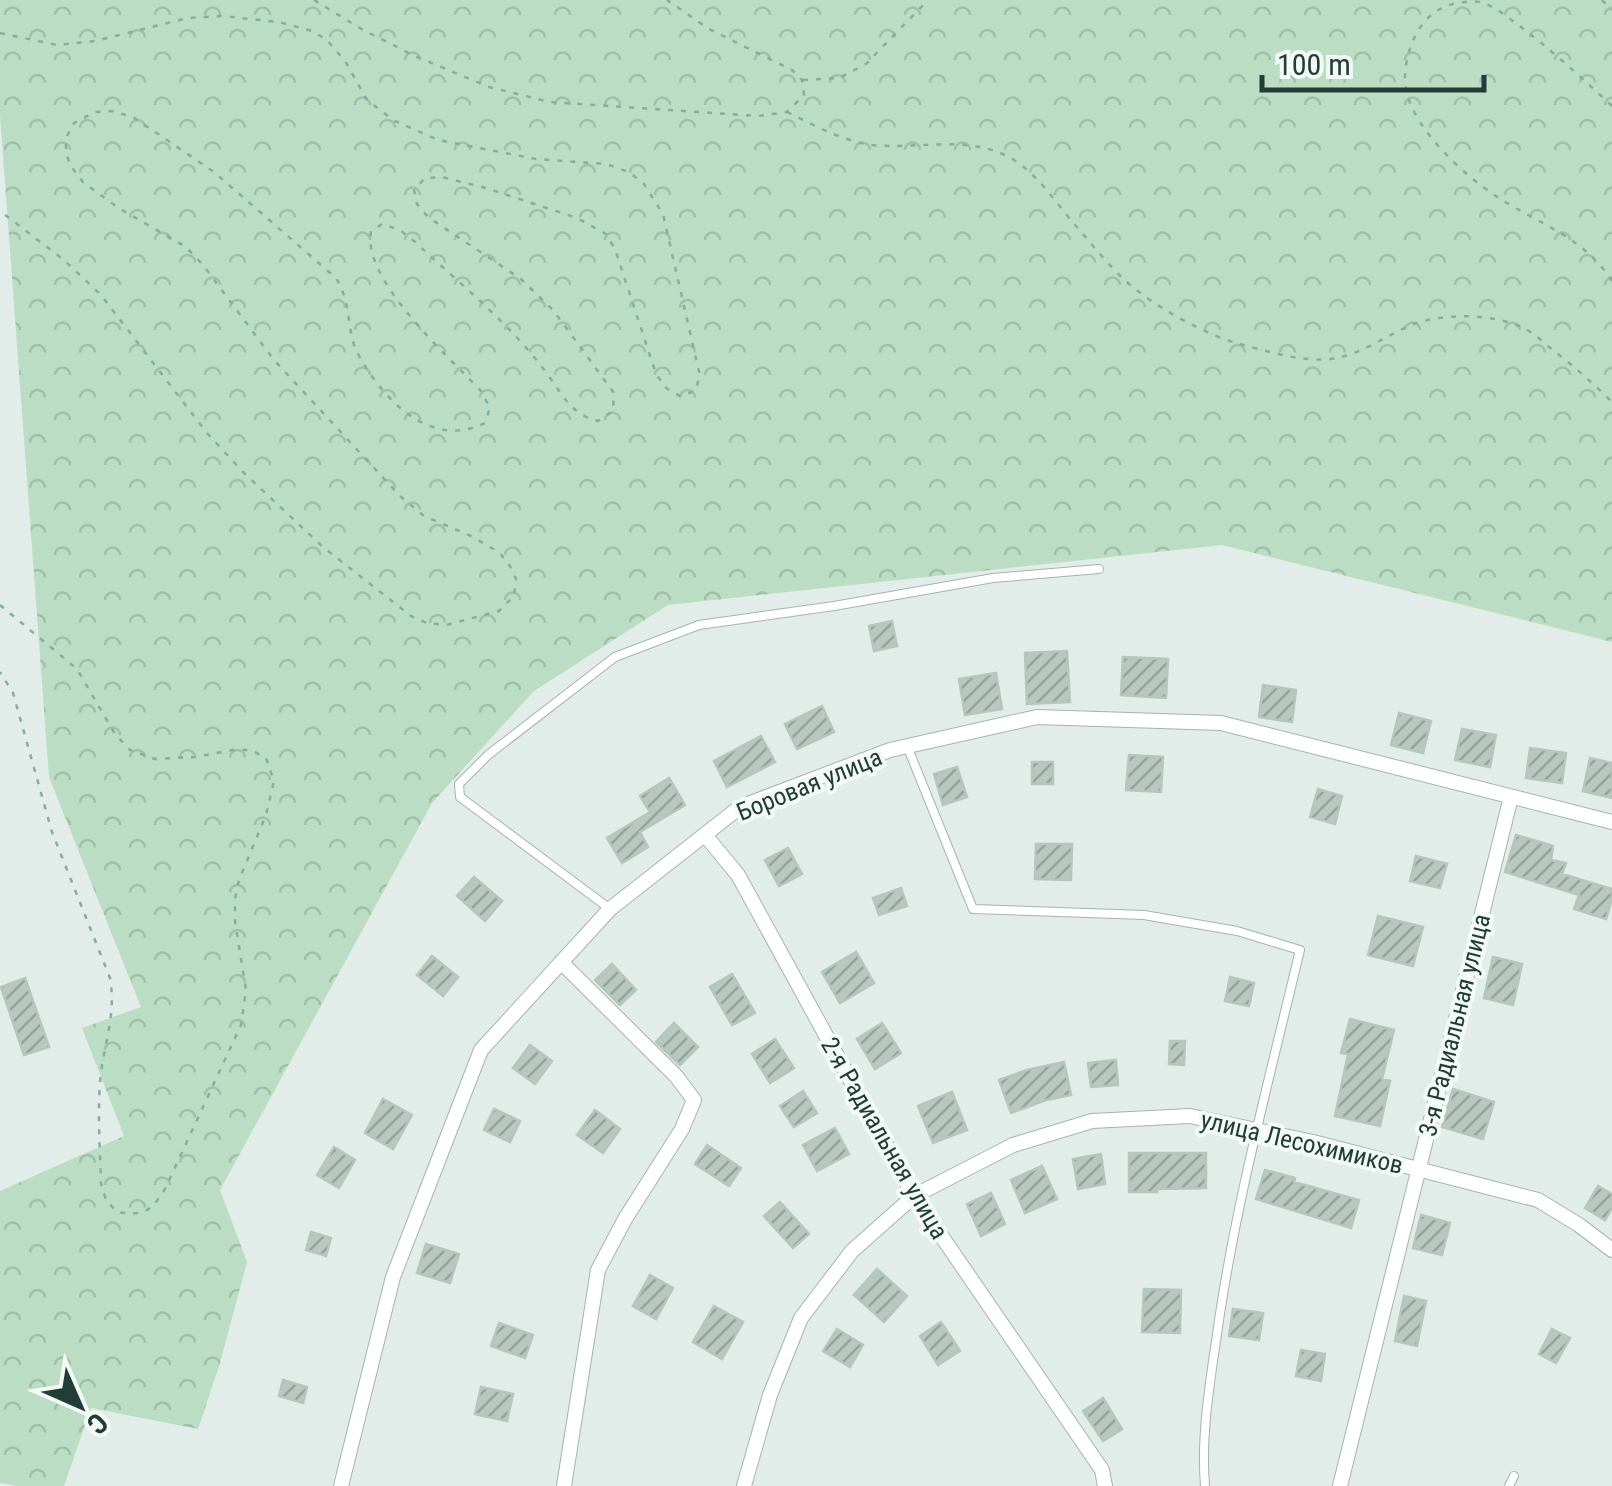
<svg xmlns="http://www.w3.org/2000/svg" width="1612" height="1486" viewBox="0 0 1612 1486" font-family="'Roboto Condensed',sans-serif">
<defs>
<pattern id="forest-crowns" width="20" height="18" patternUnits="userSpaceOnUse" patternTransform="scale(2.5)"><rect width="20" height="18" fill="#bbddc4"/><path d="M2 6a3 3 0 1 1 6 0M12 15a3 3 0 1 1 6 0" fill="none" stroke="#a0bfa9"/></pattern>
<pattern id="building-hatch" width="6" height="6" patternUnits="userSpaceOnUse" patternTransform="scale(2.5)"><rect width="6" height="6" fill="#b8c7c0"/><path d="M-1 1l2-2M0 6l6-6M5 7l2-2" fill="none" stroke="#95a39d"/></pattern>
</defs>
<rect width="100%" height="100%" fill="#e2ece8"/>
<path fill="url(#forest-crowns)" d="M0 0H1612V642L1222 545 668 605 534 691 432 803 220 1190 247 1262 220 1363 198 1429 91 1408 64 1486H17L0 1483V1191L124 1136 82 1028 141 1007 49 777 0 115Z"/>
<path fill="url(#building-hatch)" stroke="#b5c6be" stroke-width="2.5" d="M892 621 897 646 874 651 869 626Z
M1067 651 1070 702 1027 704 1025 653Z
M1123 657 1168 659 1166 698 1121 695Z
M996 673 1002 709 965 715 959 679Z
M1263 685 1296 690 1292 722 1259 717Z
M822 706 834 732 797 749 785 724Z
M1399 713 1431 721 1423 753 1391 745Z
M1462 729 1496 735 1490 767 1455 760Z
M761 736 775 762 727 787 714 761Z
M1530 748 1566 753 1562 783 1526 778Z
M1129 755 1163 757 1161 792 1126 790Z
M1590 758 1612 763V798L1583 791Z
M1032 762H1053V784H1032Z
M957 767 967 797 943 805 934 774Z
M669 778 685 805 640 832 648 847 622 863 607 838 650 812 640 796Z
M1318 789 1342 796 1335 824 1310 817Z
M1516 835 1553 846 1551 860 1566 863 1562 874 1612 889V899L1606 919 1574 909 1579 895 1505 872Z
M1036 844H1072L1071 880 1035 879Z
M788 848 802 874 779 886 765 860Z
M1416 856 1447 864 1440 888 1410 881Z
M474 877 502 901 485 921 457 896Z
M901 888 907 906 879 915 873 898Z
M1378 916 1423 927 1413 966 1368 955Z
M856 952 874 983 840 1003 822 972Z
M432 956 458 977 443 996 417 975Z
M1493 957 1522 964 1513 1005 1484 998Z
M612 964 636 990 620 1005 595 980Z
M732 974 755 1013 732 1025 710 987Z
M1230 977 1254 983 1249 1006 1225 1001Z
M25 978 49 1047 24 1055 1 987Z
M1350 1019 1394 1030 1382 1079 1390 1081 1380 1126 1335 1116 1348 1054 1341 1053Z
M674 1023 698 1047 680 1065 656 1042Z
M882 1023 901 1053 875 1069 857 1039Z
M775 1039 794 1068 770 1083 752 1054Z
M1170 1041H1185L1184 1065 1169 1064Z
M530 1045 552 1061 535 1084 513 1068Z
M1116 1060 1118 1085 1091 1087 1088 1063Z
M1064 1062 1071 1095 1046 1100 1011 1113 999 1080 1027 1070Z
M1453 1089 1494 1102 1483 1139 1442 1127Z
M803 1091 817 1113 794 1127 780 1106Z
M952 1092 967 1130 933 1143 918 1106Z
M383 1099 412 1115 393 1149 365 1133Z
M494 1109 520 1121 510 1142 484 1130Z
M595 1110 620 1129 603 1153 577 1135Z
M835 1128 849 1154 817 1171 803 1145Z
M707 1145 741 1168 729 1186 695 1164Z
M334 1147 355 1160 339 1188 317 1175Z
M1129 1153H1206V1188L1157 1189V1192H1129Z
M1101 1154 1105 1184 1078 1189 1073 1159Z
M1042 1166 1057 1199 1025 1213 1011 1180Z
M1265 1170 1295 1178 1294 1182 1359 1200 1351 1228 1256 1199Z
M1598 1186 1612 1194V1208L1605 1220 1585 1208Z
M991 1193 1005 1224 981 1236 967 1204Z
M780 1202 809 1234 793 1248 764 1216Z
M1421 1215 1450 1223 1442 1255 1413 1248Z
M311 1232 331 1238 326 1256 306 1250Z
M426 1244 459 1254 450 1283 417 1273Z
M877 1269 907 1296 884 1322 854 1295Z
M650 1275 673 1288 656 1319 633 1306Z
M1144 1289 1181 1290 1180 1333 1142 1332Z
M1404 1296 1426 1301 1417 1346 1395 1341Z
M714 1306 743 1322 722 1359 693 1342Z
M1233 1309 1263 1313 1259 1340 1229 1336Z
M941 1322 960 1351 938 1365 920 1336Z
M499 1323 533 1335 525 1358 491 1346Z
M837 1329 863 1345 850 1367 823 1351Z
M1552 1329 1570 1338 1556 1363 1539 1354Z
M1301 1350 1325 1354 1321 1381 1296 1376Z
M283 1380 307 1387 303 1403 279 1396Z
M481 1387 513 1394 507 1421 475 1414Z
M1103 1398 1122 1429 1103 1441 1083 1411Z"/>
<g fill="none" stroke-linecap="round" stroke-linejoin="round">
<g stroke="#a5b4af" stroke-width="10">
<path id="service" d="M907 746 973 909 1144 915 1237 931 1300 950C1269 1080 1234 1209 1216 1341 1209 1388 1201 1438 1205 1486
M610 909 460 797 459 784 488 755 615 657 699 625 834 606 993 578 1099 569
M1509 1486 1514 1476"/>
</g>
<g stroke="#a5b4af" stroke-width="16">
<path id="minor" d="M705 835 738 875 914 1196 1102 1470 1105 1486
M561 962 676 1076 694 1100 682 1129 625 1219 598 1270 564 1486
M341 1486 393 1277 481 1050 610 909 740 807 890 750 1037 717 1221 723 1612 822
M744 1486 770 1395 801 1318 852 1251 914 1196 1013 1145 1092 1121 1190 1116 1313 1142 1538 1200 1579 1225 1612 1250
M1340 1486 1511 797"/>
</g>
<path stroke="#83afa1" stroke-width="2.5" stroke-dasharray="5 8" stroke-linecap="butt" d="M314 0 363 30 415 56 489 87 550 102 758 116 787 112 804 95 802 80 792 70 709 29 667 0
M1602 0 1612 10
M0 33 57 45 95 41 188 18 222 16 279 22 312 31 327 40 345 61 367 100 393 120 438 140 536 159 606 164 629 172 644 184 663 214 700 376 695 391 680 396 666 388 656 374 615 249 606 234 577 218 486 188 442 177 425 178 414 190 417 204 428 217 521 279 553 310 614 393 613 411 598 421C571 414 564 397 548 375 511 324 460 284 414 241L400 230 382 224 371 232C362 280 448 356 481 391L490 408 485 423C440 445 400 415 374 379 366 368 359 358 354 345 347 321 350 301 336 278L214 172 133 117 112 111 95 112 74 123 66 138V152L70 165 83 182 117 207 186 247 203 265 274 360 400 496 424 516 471 536 500 553 512 569 516 579 514 596 499 611 446 625 427 623 411 616 323 547 243 472 207 433 101 295 64 260 0 211
M803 80 839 78 866 64 928 0
M1612 106C1584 80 1556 54 1525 30 1511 20 1497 7 1480 2 1463 0 1443 4 1430 16 1414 30 1405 57 1405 78 1404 121 1462 174 1496 196 1538 224 1583 236 1612 281
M787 112C814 125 842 141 872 145 919 150 970 133 1014 160 1039 176 1057 204 1076 226 1096 249 1115 274 1139 292 1165 312 1209 336 1240 344 1270 352 1307 364 1337 358 1366 352 1388 334 1414 324 1445 313 1495 313 1525 329 1534 333 1542 341 1549 347 1571 364 1592 382 1612 402
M0 605 77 669 115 734 130 750 155 759 195 757 233 750H251L266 758 274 781 266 815 239 880 235 899V921L246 990 241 1025 165 1189C150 1212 145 1216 117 1212L106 1200 101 1184C100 1147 97 1108 101 1072 106 1037 116 1013 110 978L52 832 13 693 0 672"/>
<use href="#service" stroke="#fff" stroke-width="8"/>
<use href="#minor" stroke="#fff" stroke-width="14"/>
</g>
<g text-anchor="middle" stroke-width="8" stroke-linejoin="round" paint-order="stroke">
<g font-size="25" fill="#223d35" stroke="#f3f9f6">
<text transform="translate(809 784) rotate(-22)" y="9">Боровая улица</text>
<text transform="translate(1454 1025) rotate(-76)" y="9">3-я Радиальная улица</text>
<text transform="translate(885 1138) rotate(60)" y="9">2-я Радиальная улица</text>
<text transform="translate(1302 1142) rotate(13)" y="9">улица Лесохимиков</text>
</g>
</g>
<g transform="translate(80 1406) rotate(135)" stroke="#f3f9f6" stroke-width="8" paint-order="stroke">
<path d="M0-8L18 38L0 25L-18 38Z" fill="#223d35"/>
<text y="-15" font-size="28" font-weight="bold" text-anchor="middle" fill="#223d35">С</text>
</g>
<path d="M1262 75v15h222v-15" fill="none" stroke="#223d35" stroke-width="5"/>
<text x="1277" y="75" font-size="30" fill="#223d35" stroke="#f3f9f6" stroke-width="8" paint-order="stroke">100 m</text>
</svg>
